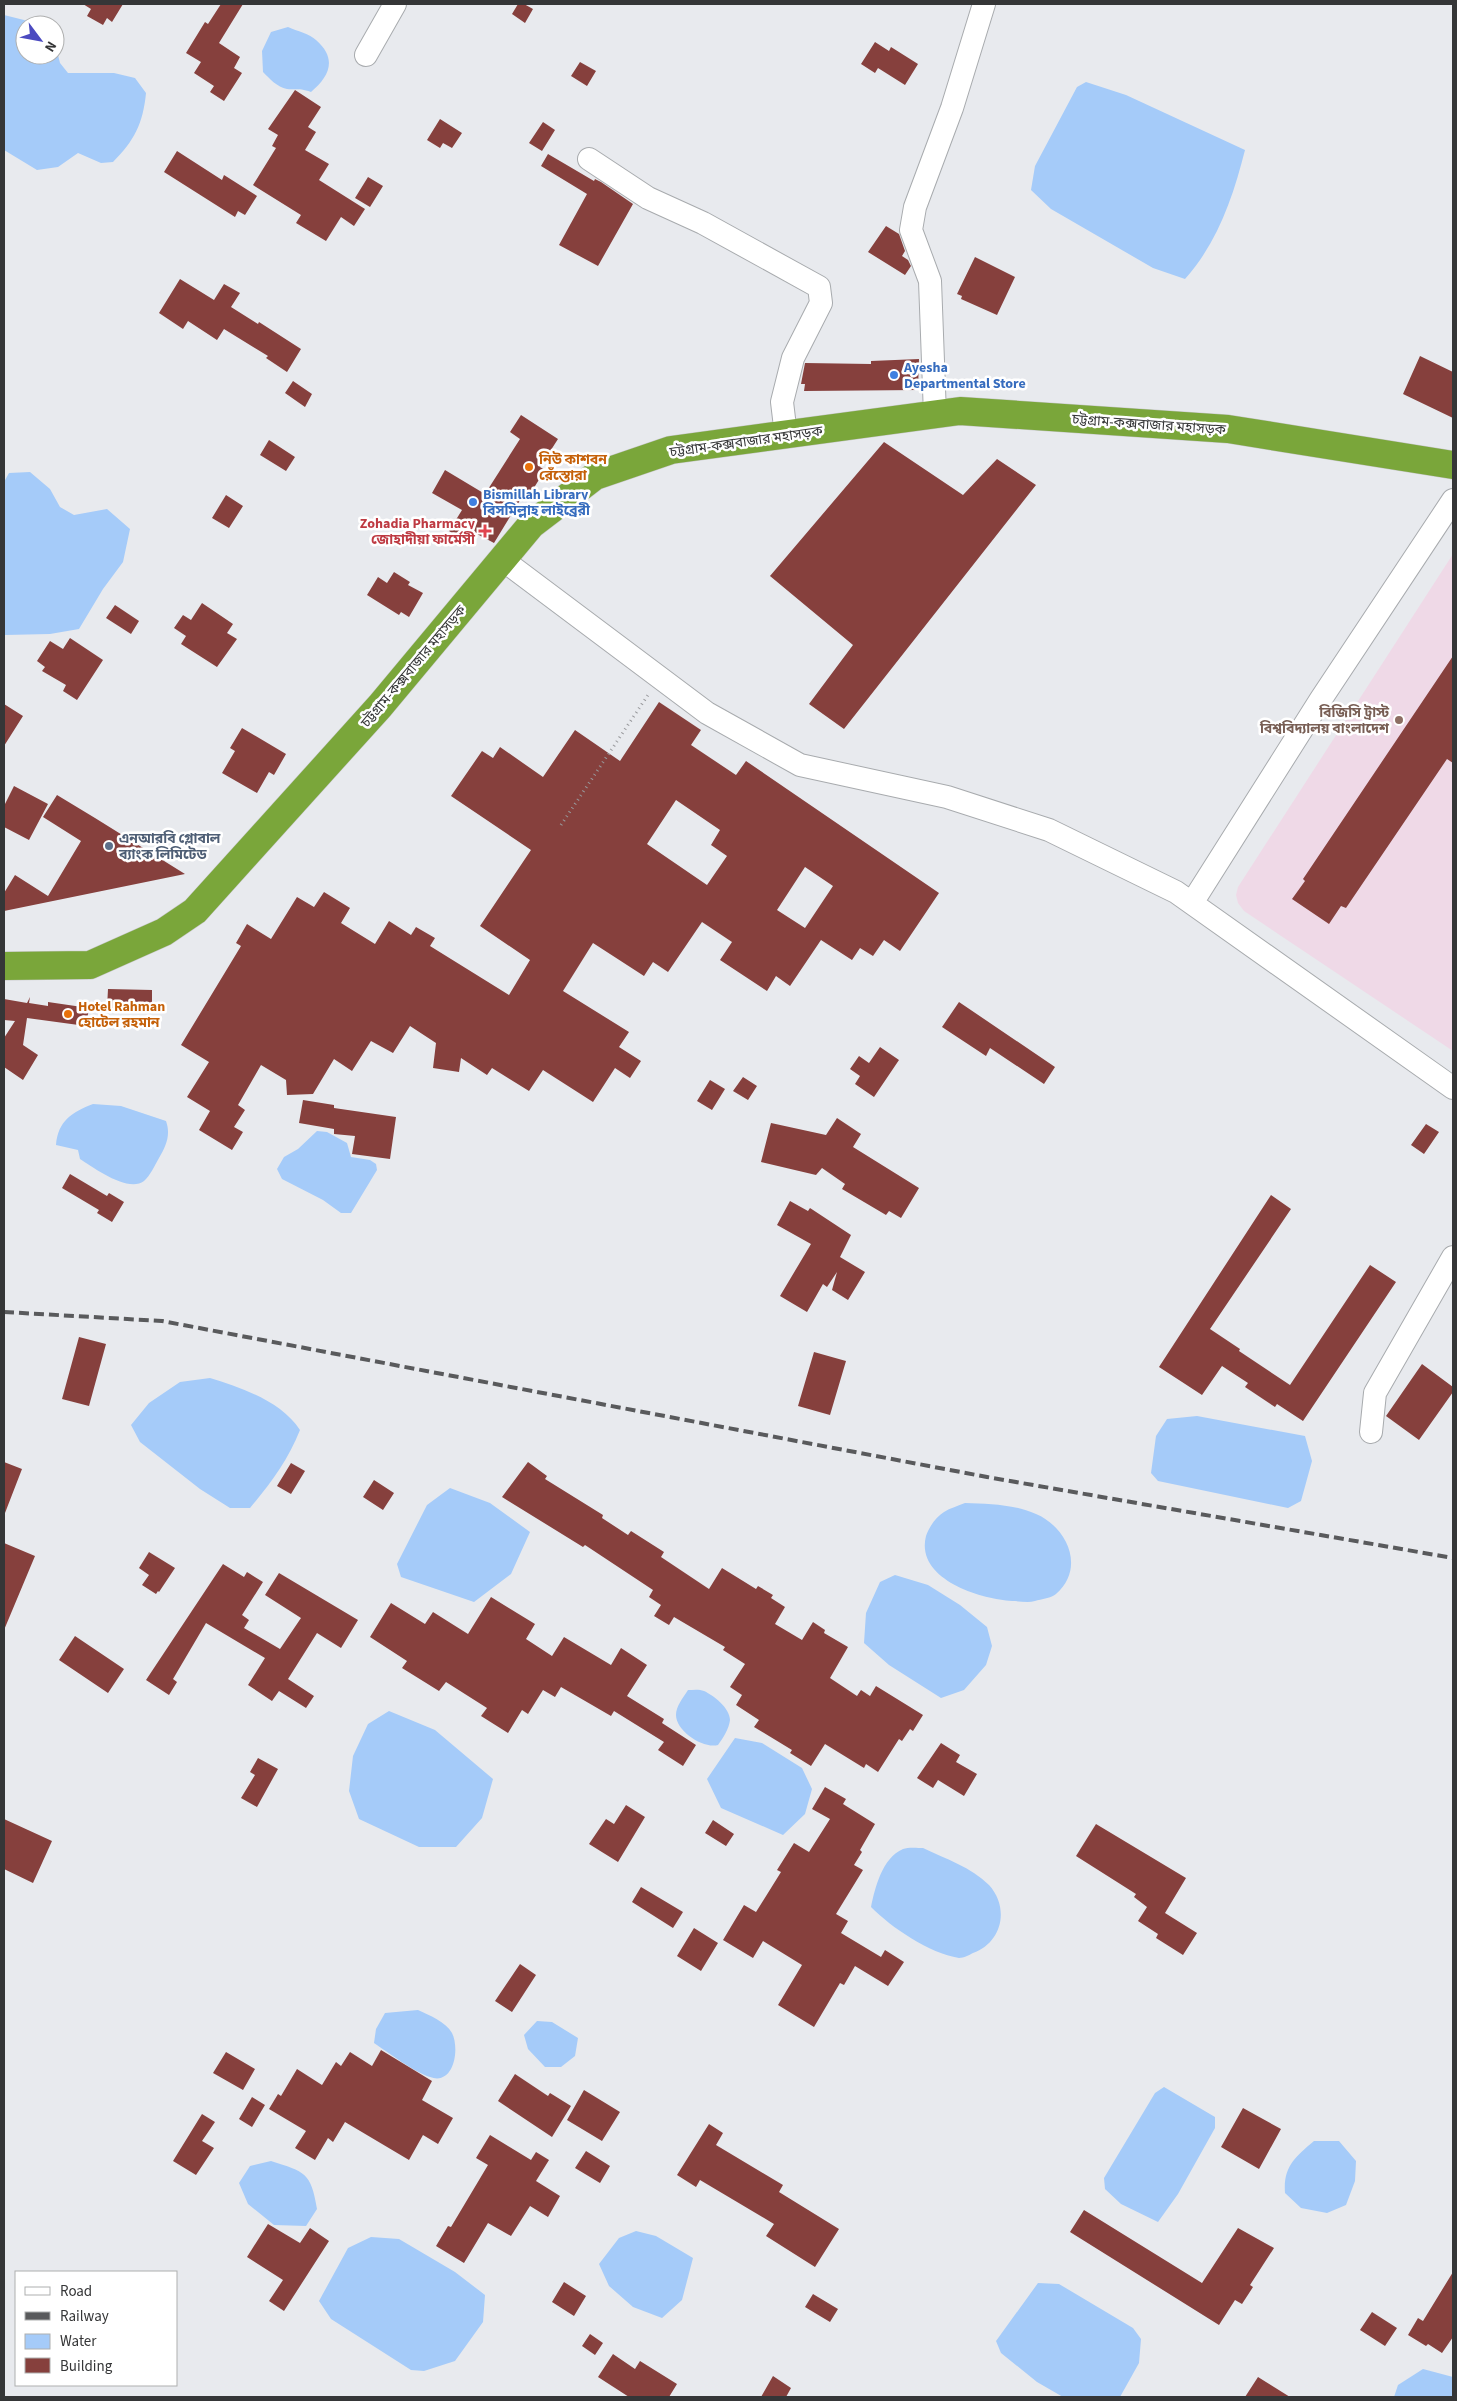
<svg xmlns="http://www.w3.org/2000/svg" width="1457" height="2401" viewBox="0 0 1457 2401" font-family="'Source Sans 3','Noto Sans Bengali',sans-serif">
<rect width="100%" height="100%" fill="#e8eaee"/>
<path fill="#efd9e7" d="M1453 554V1051L1244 911 1238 903 1236 895 1238 887Z"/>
<path fill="#a5cbf9" d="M4 15 44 25H25V55H55V43L60 63 68 73H114L135 78 146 93C143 124 134 141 113 162L101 163 78 153 58 167 37 170 4 150Z
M288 27C297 31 310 34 316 40 338 59 329 77 311 92 300 88 296 90 287 89 277 87 270 79 263 72L262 51 271 32Z
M1086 82 1126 95 1245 150C1233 197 1218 242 1185 279L1153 268 1051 209 1031 190 1035 166 1077 87Z
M30 472 50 489 60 507 74 515 107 509 130 529 123 562 103 589 79 629 50 634 5 635 4 482 9 473Z
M93 1104 121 1106 166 1121C171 1135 166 1146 159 1158 155 1165 150 1176 144 1181 128 1193 94 1168 80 1159L78 1150 56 1145C58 1121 72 1112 93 1104Z
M317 1131 327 1132 347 1143 351 1157 370 1160 376 1164 377 1170 351 1213H341L323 1200 282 1179 277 1169 284 1157 298 1149Z
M210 1378C242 1388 281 1401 300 1430 288 1460 271 1483 250 1508H230L200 1489 140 1442 131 1425 149 1403 180 1382Z
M1197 1416 1305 1436 1312 1461 1301 1501 1288 1508 1158 1481 1151 1473 1156 1436 1167 1419Z
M450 1488 490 1503 530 1532 511 1574 474 1602 401 1577 397 1564 427 1505Z
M965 1503C989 1504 1013 1504 1036 1514 1067 1527 1086 1568 1056 1594 1052 1598 1041 1599 1035 1601 1028 1603 1019 1601 1012 1601 980 1599 915 1579 926 1536 929 1527 936 1517 944 1512 950 1508 958 1506 965 1503Z
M895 1575 928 1585 960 1605 987 1627 992 1646 986 1665 964 1690 941 1698 889 1665 864 1643 866 1613 880 1582Z
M688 1690C693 1690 699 1689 704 1691 713 1695 730 1708 730 1720 729 1729 723 1738 718 1745 703 1749 676 1731 676 1715 676 1706 683 1698 688 1690Z
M389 1711 435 1730 493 1779 482 1818 456 1847H419L359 1819 349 1791 353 1756 368 1724Z
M735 1738 762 1743 802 1768 812 1789 805 1814 783 1835 721 1808 707 1779Z
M923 1848C946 1859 971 1867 989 1885 1010 1908 1002 1943 973 1953 969 1955 964 1958 959 1958 929 1953 892 1928 871 1907 875 1888 882 1858 903 1849 908 1847 918 1848 923 1848Z
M418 2010C429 2015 446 2022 452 2033 460 2049 454 2086 430 2077 414 2072 389 2053 374 2043L376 2029 385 2013Z
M537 2021 552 2022 578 2038 575 2056 561 2067H545L528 2049 524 2035Z
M1164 2087 1215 2117V2128L1178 2194 1158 2222 1121 2204 1105 2189 1104 2178 1155 2093Z
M1314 2141H1339L1356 2161 1355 2181 1346 2205 1327 2213 1301 2208 1285 2193C1283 2167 1295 2157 1314 2141Z
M271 2161C305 2172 311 2172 317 2209L306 2226 274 2225 248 2204 239 2183 250 2166Z
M636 2231 656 2236 693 2258 682 2300 662 2318 633 2307 609 2286 599 2264 619 2238Z
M371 2237 399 2239 455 2272 485 2295 483 2322 455 2361 424 2371 411 2370 331 2319 319 2301 348 2248Z
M1038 2283 1059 2284 1133 2328 1141 2339 1139 2363 1120 2397H1063L1037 2382 1001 2353 996 2341Z
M1423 2369 1453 2377V2397H1394L1398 2385Z"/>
<path fill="#86403d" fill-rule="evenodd" d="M83 4H123L112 22 107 18 103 25 87 16 91 9Z
M221 4H243L219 43 240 57 234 68 242 73 224 101 210 92 214 86 194 73 201 62 186 53 205 22 208 24Z
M518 4H524L533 9 525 23 512 14Z
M875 42 889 51 891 47 918 64 905 85 878 68 875 73 861 64Z
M580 62 596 71 587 86 571 76Z
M295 90 321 107 308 127 316 132 305 150 329 164 319 180 365 209 354 226 341 217 326 241 296 223 301 215 253 185 276 148 272 146 278 135 268 129Z
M440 119 462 133 452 148 443 143 440 148 427 140Z
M543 122 555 130 542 151 529 143Z
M177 151 222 180 224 175 257 196 245 215 238 211 235 217 164 172Z
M548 154 594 181 595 179 601 182 633 204 598 266 559 245 587 194 541 166Z
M368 177 383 186 370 207 355 198Z
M886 226 899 234 905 251 902 256 908 260 911 266 905 275 868 252Z
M975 257 1015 277 997 315 961 299 962 296 957 294Z
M180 279 214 300 224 284 240 293 231 307 258 324 259 322 301 349 287 372 266 358 268 356 224 329 217 340 188 321 183 329 159 313Z
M1420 356 1453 372V418L1403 394Z
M919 359 918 390 804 391 805 384H801L805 363 871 364V361Z
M293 381 312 394 305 407 285 393Z
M521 415 558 439 540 467 545 470 527 499 522 497 494 543 477 534 470 544 449 531 462 510 432 493 445 470 485 494 520 439 510 432Z
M269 440 295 457 286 471 260 455Z
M884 442 963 495 997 459 1036 485 844 729 809 704 853 645 770 576Z
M226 495 243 506 229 528 212 518Z
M394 572 410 582 408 585 423 593 409 617 401 612 399 615 367 595 378 577 387 583Z
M202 603 233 624 227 633 237 639 217 667 181 644 186 636 174 628 183 615 191 620Z
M115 605 139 621 131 634 106 618Z
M70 638 103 660 77 700 63 691 66 685 42 671 45 667 37 661 50 641 63 649Z
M1453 656V763L1447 759 1346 908 1341 906 1329 924 1292 899 1305 881 1303 879Z
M659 702 701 730 691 745 736 775 746 761 939 893 900 951 884 940 873 956 860 948 852 960 821 940 790 986 776 976 767 991 720 960 732 942 702 922 668 972 653 962 644 976 593 943 563 991 629 1032 619 1047 641 1061 630 1078 615 1068 593 1102 543 1070 529 1091 492 1068 487 1075 461 1058 459 1072 433 1068 436 1043 410 1026 393 1053 371 1041 352 1071 334 1059 313 1094 287 1095 286 1080 261 1065 238 1105 245 1110 234 1127 243 1132 232 1150 199 1130 210 1111 187 1097 209 1062 181 1045 241 946 236 943 247 924 271 939 297 897 314 907 324 892 350 908 341 923 375 944 389 921 411 935 416 927 435 938 430 946 509 995 530 960 480 926 531 850 451 796 482 751 493 758 500 747 543 777 575 730 620 761ZM676 800 720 830 711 845 727 856 707 885 647 844ZM805 867 833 886 805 928 777 910Z
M4 704 23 716 4 746Z
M242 728 286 754 274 775 269 772 257 793 222 773 235 751 230 748Z
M14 786 48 804 29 840 4 827V806Z
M57 795 95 818 185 874 4 911V893L15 875 48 896 81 841 43 817Z
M108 989 152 990V1009L107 1008Z
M30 997 29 1003 48 1006V1002L89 1008 86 1026 27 1018 23 1045 38 1055 23 1080 4 1067V1038L15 1021 4 1020V999L27 1003Z
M959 1002 1055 1067 1044 1084 990 1048 986 1056 942 1027Z
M880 1047 899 1060 874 1097 855 1084 860 1076 850 1069 859 1056 869 1063Z
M743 1077 757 1086 748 1100 733 1091Z
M710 1080 725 1089 712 1110 697 1101Z
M303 1100 334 1105V1108L396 1117 390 1159 352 1154 355 1136 334 1134V1129L299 1123Z
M837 1118 861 1134 853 1147 919 1188 901 1218 889 1211 886 1215 842 1189 845 1184 822 1168 816 1175 761 1162 771 1123 826 1135Z
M1426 1124 1439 1132 1424 1154 1411 1145Z
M70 1174 107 1196 109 1193 124 1202 112 1222 97 1213 99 1210 62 1188Z
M1271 1195 1291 1209 1210 1329 1240 1349 1239 1351 1290 1385 1370 1265 1396 1282 1303 1421 1277 1404 1275 1407 1245 1387 1248 1383 1222 1366 1202 1395 1159 1367Z
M790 1201 808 1211 810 1208 851 1235 840 1257 865 1272 848 1300 832 1290 837 1272 827 1287 823 1284 807 1312 780 1296 811 1244 777 1225Z
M79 1337 106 1344 89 1406 62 1399Z
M814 1352 846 1361 830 1415 798 1406Z
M1422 1364 1453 1387V1392L1419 1440 1386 1416Z
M4 1462 22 1469 5 1513H4Z
M528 1462 547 1476 545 1479 603 1515 602 1518 628 1535 631 1531 664 1552 661 1557 709 1589 722 1568 756 1589 758 1586 773 1595 771 1598 785 1607 775 1624 802 1640 813 1622 825 1630 824 1633 848 1647 830 1678 857 1696 861 1690 870 1696 876 1686 923 1715 913 1731 910 1729 902 1741 899 1739 878 1772 866 1764 864 1768 825 1744 811 1766 790 1753 792 1750 754 1727 759 1720 736 1705 742 1695 730 1687 745 1664 723 1650 725 1647 674 1617 669 1625 654 1616 661 1605 649 1597 653 1590 585 1545 583 1547 502 1497Z
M291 1463 305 1471 291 1494 277 1486Z
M374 1480 394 1493 383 1510 363 1497Z
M4 1543 35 1556 4 1630Z
M149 1552 175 1568 159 1592 158 1591 156 1594 142 1585 149 1575 139 1568Z
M223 1564 244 1577 247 1572 263 1582 242 1615 249 1620 244 1628 280 1649 301 1618 265 1595 279 1573 358 1620 341 1648 317 1633 288 1679 314 1696 306 1708 279 1691 272 1701 248 1685 265 1658 206 1623 173 1679 177 1682 169 1695 146 1680Z
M491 1597 535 1624 526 1639 552 1656 564 1637 611 1665 621 1648 647 1665 627 1696 664 1719 662 1723 696 1745 683 1766 658 1750 664 1742 614 1711 611 1716 561 1687 555 1697 543 1690 528 1714 522 1710 508 1733 481 1716 487 1708 446 1682 439 1691 402 1668 407 1661 370 1637 391 1603 425 1624 433 1612 468 1634Z
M75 1636 124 1669 108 1693 59 1660Z
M941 1743 960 1755 956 1762 977 1774 964 1796 938 1780 933 1788 917 1778Z
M258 1758 278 1769 257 1807 241 1798 255 1775 250 1772Z
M825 1787 846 1799 843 1804 875 1824 860 1850 862 1852 854 1865 863 1870 836 1914 848 1921 841 1933 881 1957 885 1950 904 1962 888 1986 855 1966 844 1985 840 1983 814 2027 778 2005 802 1965 763 1941 753 1958 723 1940 744 1905 756 1912 781 1872 777 1870 794 1843 809 1852 830 1819 812 1809Z
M626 1805 645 1817 618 1862 589 1844 606 1819 614 1824Z
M4 1819 52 1841 33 1883 4 1869Z
M713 1820 734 1834 726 1846 705 1833Z
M1096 1824 1186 1878 1165 1913 1197 1933 1183 1955 1156 1938 1158 1934 1138 1921 1147 1907 1134 1897 1136 1894 1076 1856Z
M641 1887 683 1912 673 1928 632 1902Z
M694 1928 718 1943 701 1971 677 1956Z
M520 1964 536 1975 512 2012 495 2001Z
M381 2050 432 2081 422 2100 453 2118 438 2144 423 2135 409 2160 345 2122 333 2142 328 2138 315 2160 295 2148 306 2131 269 2109 278 2094 281 2096 297 2069 322 2085 336 2062 341 2066 350 2052 372 2066Z
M226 2052 255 2069 243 2090 213 2073Z
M515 2074 548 2096 550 2093 571 2106 552 2137 498 2101Z
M584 2090 620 2112 602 2141 567 2120Z
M252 2097 265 2105 252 2127 239 2119Z
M1243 2108 1281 2129 1259 2169 1221 2147Z
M202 2114 215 2122 202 2141 214 2148 196 2175 173 2161Z
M709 2124 723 2133 716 2145 783 2185 779 2192 839 2229 815 2267 766 2236 774 2224 700 2180 696 2187 677 2175Z
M490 2135 531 2160 536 2152 549 2160 536 2181 560 2196 548 2217 530 2206 511 2236 488 2223 464 2263 436 2246 448 2226 451 2227 488 2165 476 2158Z
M586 2151 610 2166 600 2183 575 2168Z
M1084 2210 1202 2283 1238 2228 1274 2248 1250 2285 1253 2287 1242 2304 1235 2300 1219 2325 1070 2232Z
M268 2224 300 2243 310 2228 329 2241 284 2311 269 2301 283 2280 247 2257Z
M1453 2272V2337L1442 2353 1428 2344 1426 2346 1408 2335 1418 2318 1423 2321Z
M564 2282 586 2296 574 2316 552 2302Z
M813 2294 838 2309 830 2322 805 2307Z
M1372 2312 1397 2328 1385 2346 1360 2330Z
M590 2334 603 2343 595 2355 582 2346Z
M613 2354 635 2369 640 2361 677 2384 669 2397H629L598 2377Z
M773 2376 791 2388 786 2397H761Z
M1258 2377 1290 2397H1245Z"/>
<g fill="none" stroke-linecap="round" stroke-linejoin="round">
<g stroke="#a8abae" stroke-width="24">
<path id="street" d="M366 55 395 4
M589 159 648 198 703 223 819 287 821 303 793 358 782 402 786 435
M935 415 930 281 911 230 915 207 952 108 984 4
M503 560 707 713 800 765 947 797 1049 830 1176 892 1453 1088
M1192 903 1321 699 1453 500
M1371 1432 1375 1393 1453 1257"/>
</g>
<g stroke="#c6c7c7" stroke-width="29">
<path id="highway" d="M4 966 90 965 164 932 195 911 380 706 531 525 595 476 671 450 960 411 1228 429 1453 465"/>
</g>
<path stroke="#98999c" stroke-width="3" stroke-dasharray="1 4" stroke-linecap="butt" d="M561 825 648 695"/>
<use href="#street" stroke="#fff" stroke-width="22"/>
<use href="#highway" stroke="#7aa63a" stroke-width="28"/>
<path stroke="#595a5c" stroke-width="4" stroke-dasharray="10 5" stroke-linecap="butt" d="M4 1312 162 1321 987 1477 1453 1558"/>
</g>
<g fill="#3f7fe0" stroke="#fff" stroke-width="2">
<circle cx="894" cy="375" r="5"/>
<circle cx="473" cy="502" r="5"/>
</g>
<g fill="#e8710a" stroke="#fff" stroke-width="2">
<circle cx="529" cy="467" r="5"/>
<circle cx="68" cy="1014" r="5"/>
</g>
<path fill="#e0444e" stroke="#fff" stroke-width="2" d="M482.5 523.5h5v5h5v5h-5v5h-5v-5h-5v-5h5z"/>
<circle fill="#8d6e63" stroke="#fff" stroke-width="2" cx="1399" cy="720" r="5"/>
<circle fill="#5c6f8a" stroke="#fff" stroke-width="2" cx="109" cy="846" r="5"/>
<g text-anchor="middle" stroke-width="5" stroke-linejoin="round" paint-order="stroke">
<g font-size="14" font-weight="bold" fill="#366cbe" stroke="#fff" text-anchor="start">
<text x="904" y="372">Ayesha<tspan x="904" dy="16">Departmental Store</tspan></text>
<text x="483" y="499">Bismillah Library<tspan x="483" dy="16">বিসমিল্লাহ লাইব্রেরী</tspan></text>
</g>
<g font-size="14" fill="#353637" stroke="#fff">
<text transform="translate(1149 424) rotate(4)" y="5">চট্টগ্রাম-কক্সবাজার মহাসড়ক</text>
<text transform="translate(746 441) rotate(-8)" y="5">চট্টগ্রাম-কক্সবাজার মহাসড়ক</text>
<text transform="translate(413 666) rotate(-50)" y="5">চট্টগ্রাম-কক্সবাজার মহাসড়ক</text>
</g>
<g font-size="14" font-weight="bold" fill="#c56008" stroke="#fff" text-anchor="start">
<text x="539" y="464">নিউ কাশবন<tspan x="539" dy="16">রেঁস্তোরা</tspan></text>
<text x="78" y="1011">Hotel Rahman<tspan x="78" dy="16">হোটেল রহমান</tspan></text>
</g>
<g font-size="14" font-weight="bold" fill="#be3a42" stroke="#fff" text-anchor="end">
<text x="475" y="528">Zohadia Pharmacy<tspan x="475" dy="16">জোহাদীয়া ফার্মেসী</tspan></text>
</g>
<g font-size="14" font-weight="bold" fill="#785e54" stroke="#fff" text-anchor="end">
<text x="1389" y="717">বিজিসি ট্রাস্ট<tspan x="1389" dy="16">বিশ্ববিদ্যালয় বাংলাদেশ</tspan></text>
</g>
<g font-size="14" font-weight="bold" fill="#4e5e75" stroke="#fff" text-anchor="start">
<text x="119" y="843">এনআরবি গ্লোবাল<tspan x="119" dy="16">ব্যাংক লিমিটেড</tspan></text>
</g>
</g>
<rect width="1457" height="2401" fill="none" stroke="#353637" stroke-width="10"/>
<rect x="15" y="2271" width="162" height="115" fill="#ffffff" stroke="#aeafaf"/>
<rect x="25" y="2287" width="25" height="8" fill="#ffffff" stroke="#aeafaf"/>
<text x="60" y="2296" font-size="15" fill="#353637">Road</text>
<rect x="25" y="2312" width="25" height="8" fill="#595a5c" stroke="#aeafaf"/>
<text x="60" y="2321" font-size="15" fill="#353637">Railway</text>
<rect x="25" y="2334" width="25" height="15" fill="#a5cbf9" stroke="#aeafaf"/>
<text x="60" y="2346" font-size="15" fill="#353637">Water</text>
<rect x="25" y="2358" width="25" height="15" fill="#86403d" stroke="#aeafaf"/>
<text x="60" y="2371" font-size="15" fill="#353637">Building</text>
<g transform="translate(40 40) rotate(122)"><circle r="24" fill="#ffffff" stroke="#aeafaf"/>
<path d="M0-4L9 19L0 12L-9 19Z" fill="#4b4ac0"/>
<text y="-8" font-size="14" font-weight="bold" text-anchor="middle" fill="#353637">N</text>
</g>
</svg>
